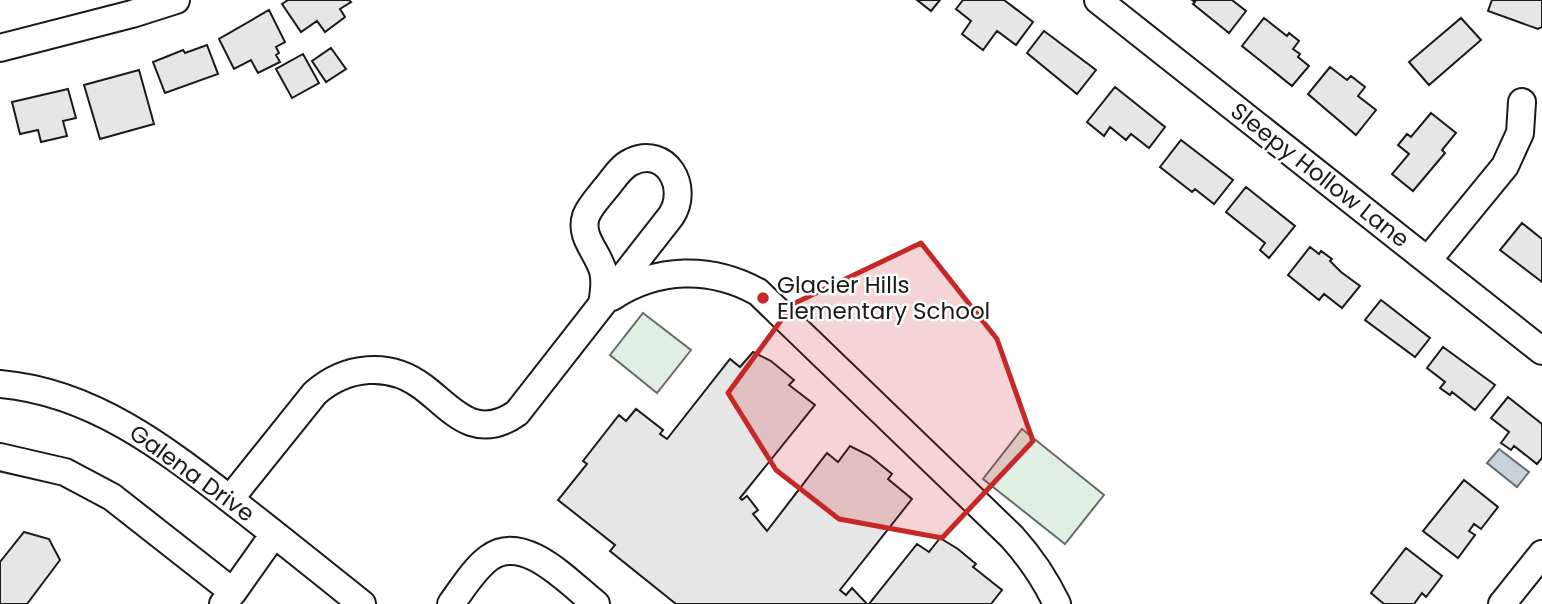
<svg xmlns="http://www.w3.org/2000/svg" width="1542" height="604" viewBox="0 0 1542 604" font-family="Poppins,sans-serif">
<rect width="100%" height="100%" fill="#fff"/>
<path fill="#e0efe3" stroke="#6a6a6a" stroke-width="2" d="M643 313 691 350 657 393 610 355Z
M1022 429 1104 495 1065 544 983 479Z"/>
<path fill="#c6d2dc" stroke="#6a6a6a" stroke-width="2" d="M1499 449 1529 472 1517 487 1487 463Z"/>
<path fill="#e6e6e6" stroke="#1a1a1a" stroke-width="2" d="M288 0H349L351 2 340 9 345 17 325 32 317 21 301 32 282 4Z
M917 0H940L931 11Z
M963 0H1004L1033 22 1016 45 997 31 983 50 962 34 971 21 956 9Z
M1192 0H1232L1246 11 1229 33 1193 4 1195 2Z
M1492 0H1542V27L1538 29 1488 11Z
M269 10 285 42 276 47 279 53 276 55 280 62 258 73 251 60 234 69 219 39Z
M1264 18 1287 36 1289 33 1299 41 1293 49 1300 54 1298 57 1309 66 1292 86 1242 46Z
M1461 18 1481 40 1429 85 1409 62Z
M1044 31 1096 70 1077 94 1027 53Z
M207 45 218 74 165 93 153 62 183 50 185 53Z
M331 48 346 69 326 82 312 61Z
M303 54 319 83 292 98 276 69Z
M1330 67 1347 80 1351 76 1365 87 1358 96 1376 110 1356 135 1308 94Z
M139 70 154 124 100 139 84 85Z
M1115 87 1165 127 1149 148 1131 134 1126 140 1110 127 1104 136 1087 122Z
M68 89 76 118 63 121 67 136 41 142 38 130 20 134 12 102Z
M1431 113 1456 133 1442 150 1445 153 1413 191 1392 174 1409 154 1398 145 1407 134 1411 137Z
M1181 140 1233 180 1214 204 1195 189 1192 192 1160 167Z
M1246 187 1295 226 1269 258 1260 250 1265 243 1226 212Z
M1522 223 1542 239V282L1500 250Z
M1310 247 1319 254 1321 251 1332 259 1330 261 1341 272 1360 286 1342 308 1324 294 1319 300 1288 275Z
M1381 300 1430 338 1415 357 1365 320Z
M1443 347 1495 385 1475 410 1452 392 1450 395 1440 388 1445 382 1427 368Z
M753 352 771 361 794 380 789 385 815 405 740 498 742 500 747 496 758 510 753 514 767 531 827 453 838 462 850 446 870 456 892 474 888 479 912 499 840 590 846 595 852 588 867 604H676L610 551 615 545 558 500 587 464 583 461 619 415 626 421 636 409 663 430 660 434 667 439 730 359 740 367Z
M1508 397 1542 424V458L1537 464 1514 446 1511 450 1501 443 1509 432 1491 418Z
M1464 480 1498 507 1481 529 1474 524 1469 531 1475 535 1458 558 1423 531Z
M24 532 49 539 60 560 27 604H0V562Z
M940 538 958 549 976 564 973 567 1002 590 991 604H869L917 544 929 552Z
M1406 548 1442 576 1426 597 1422 593 1414 604H1384L1371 593Z"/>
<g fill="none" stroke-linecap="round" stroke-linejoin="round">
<g stroke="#1a1a1a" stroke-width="30">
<path id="minor" d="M1098 0 1542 351
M0 48 132 14 176 0
M1428 260 1505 166 1520 133 1522 102
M612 297C657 267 711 266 758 292L1012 537C1031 558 1045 579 1057 604
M0 384C94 392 168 451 240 507 281 539 322 572 362 604
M0 457 65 472 112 497 233 592 223 604
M230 499 315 393C346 366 389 361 423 387 438 398 454 416 471 422 488 428 503 423 517 413L671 216C690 187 666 145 631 162 620 167 613 180 605 189 598 198 590 206 586 216 579 237 598 252 603 271 606 282 604 293 602 304
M233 592 274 534
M451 604C462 589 474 569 489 558 524 532 569 583 596 604
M1502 604 1542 554"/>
</g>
<use href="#minor" stroke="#fff" stroke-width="26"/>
</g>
<path fill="#c62828" fill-opacity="0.2" stroke="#c62828" stroke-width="5" stroke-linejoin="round" d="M921 243 997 339 1033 441 942 538 839 519 776 470 728 393 793 304Z"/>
<circle fill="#c62828" stroke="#fff" stroke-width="2.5" cx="763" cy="298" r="7"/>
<g text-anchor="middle" stroke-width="5" stroke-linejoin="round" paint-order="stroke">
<g font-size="23" fill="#1a1a1a" stroke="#fff">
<text transform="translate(1320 175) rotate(38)" y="8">Sleepy Hollow Lane</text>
<text transform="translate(192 473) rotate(36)" y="8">Galena Drive</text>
</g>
<g font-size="23" fill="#1a1a1a" stroke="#fff" text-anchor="start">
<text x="777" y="293">Glacier Hills<tspan x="777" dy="26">Elementary School</tspan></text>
</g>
</g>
</svg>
